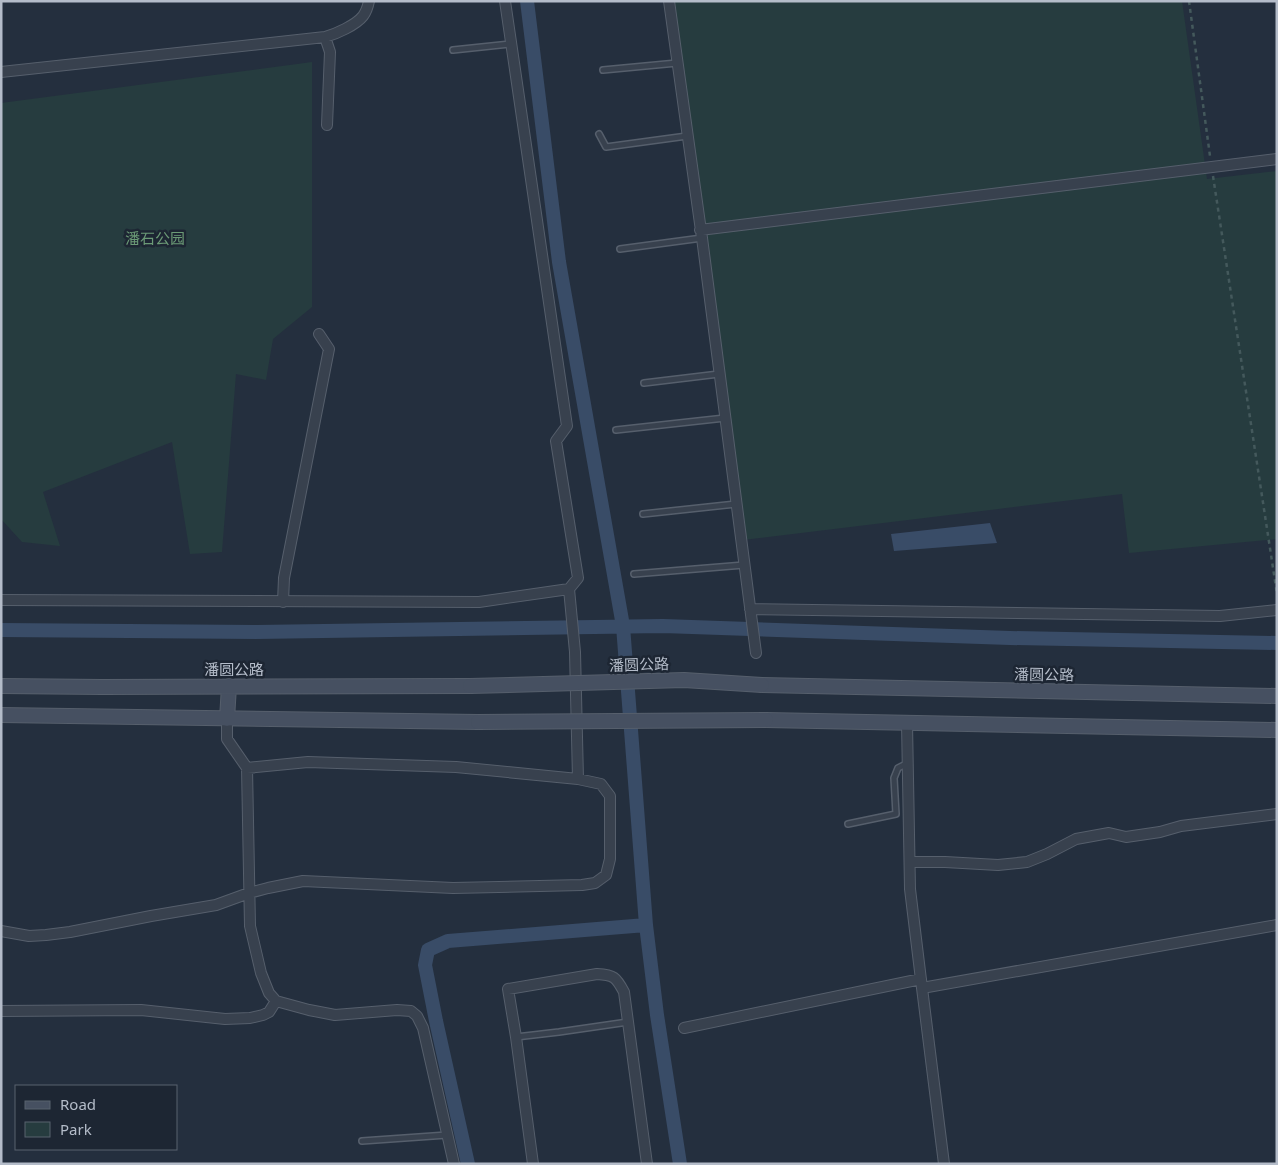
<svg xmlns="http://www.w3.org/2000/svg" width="1278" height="1165" viewBox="0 0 1278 1165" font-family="'Noto Sans','Noto Sans SC',sans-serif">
<rect width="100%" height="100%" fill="#242f3e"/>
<path fill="#263c3f" d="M672 1H1182L1207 179 1277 171V539L1129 553 1122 494 743 540Z
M312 62V307L273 339 266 380 236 374 222 552 190 554 172 442 43 492 60 546 22 542 1 519V103Z"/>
<path fill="#394c67" d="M990 523 997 543 894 551 891 534Z"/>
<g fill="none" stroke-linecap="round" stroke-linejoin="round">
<path stroke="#394c67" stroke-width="14" d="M527 1 559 262 623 626 646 925 657 1015 680 1164
M1 630 256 632 663 626 1010 638 1277 643
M468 1164 436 1021 425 965 428 950 448 941 646 925"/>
<g stroke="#565f6c" stroke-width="8">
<path id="lane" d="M453 50 511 44
M603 70 677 63
M599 134 606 147 687 136
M620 249 702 238
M644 383 719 374
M616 430 725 418
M643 514 736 504
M634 574 744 565
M848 824 896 814 894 778 898 768 908 763
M516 1037 559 1032 628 1022
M362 1141 447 1135"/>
</g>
<g stroke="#565f6c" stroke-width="12">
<path id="street" d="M669 1 702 238 756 653
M325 37 330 52 327 125
M1 72 325 37C336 34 356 25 363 16 366 12 368 6 369 1
M700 230 1277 159
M1 600 479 602 569 589 578 578 556 441 567 426 505 1
M283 602 284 578 329 349 319 334
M750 609 1220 616 1277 610
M227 719V739L247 768 308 762 456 767 578 779 575 652 569 589
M907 723 910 889 922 988 944 1164
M247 768 250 926 261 973 269 993 276 1001 309 1010 335 1015 397 1010 411 1011 417 1016 423 1028 454 1164
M911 862H945L998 865 1027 862 1047 854 1076 839 1109 833 1126 837 1160 832 1181 826 1277 814
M1 931 29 936 46 935 70 932 151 916 216 905 249 893 268 888 303 881 453 888 582 885 595 883 606 875 610 859V796L601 784 578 779
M922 988 1277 925
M1 1011 141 1010 225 1019 250 1018 263 1015 269 1012 276 1001
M684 1028 921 979
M533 1164 516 1037 508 989 597 974C614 975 616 977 624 992L647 1164"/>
</g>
<g stroke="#565f6c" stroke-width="16">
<path id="secondary" d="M762 685 1277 696
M1 686 102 687 470 686
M1 715 478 722
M227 719 229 686
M766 720 1277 730"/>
</g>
<path stroke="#44595c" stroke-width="2.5" stroke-dasharray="4 4" stroke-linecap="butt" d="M1189 1 1210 156
M1213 176 1277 594"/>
<use href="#lane" stroke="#38414e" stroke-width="5"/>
<use href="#street" stroke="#38414e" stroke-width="10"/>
<use href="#secondary" stroke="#465061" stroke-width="14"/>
<g stroke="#565f6c" stroke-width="16" stroke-linecap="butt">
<path id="secondary-bridge" d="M470 686 684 680 762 685
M478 722 766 720"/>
</g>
<use href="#secondary-bridge" stroke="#465061" stroke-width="14"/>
</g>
<g text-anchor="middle" stroke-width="5" stroke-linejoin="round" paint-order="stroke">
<g font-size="15" fill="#6b9a76" stroke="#1d2633">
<text x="155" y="244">潘石公园</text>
</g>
<g font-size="15" fill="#b4bcc9" stroke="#1d2633">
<text transform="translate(639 665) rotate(-2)" y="5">潘圆公路</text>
<text x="234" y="675">潘圆公路</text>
<text transform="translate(1044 675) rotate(1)" y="5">潘圆公路</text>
</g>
</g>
<rect width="1278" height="1165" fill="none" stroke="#b4bcc9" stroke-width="5"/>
<rect x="15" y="1085" width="162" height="65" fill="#1d2633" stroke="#59626f"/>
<rect x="25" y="1101" width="25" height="8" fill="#465061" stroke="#59626f"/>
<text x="60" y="1110" font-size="15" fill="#b4bcc9">Road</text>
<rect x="25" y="1122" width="25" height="15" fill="#263c3f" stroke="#59626f"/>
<text x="60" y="1135" font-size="15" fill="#b4bcc9">Park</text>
</svg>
